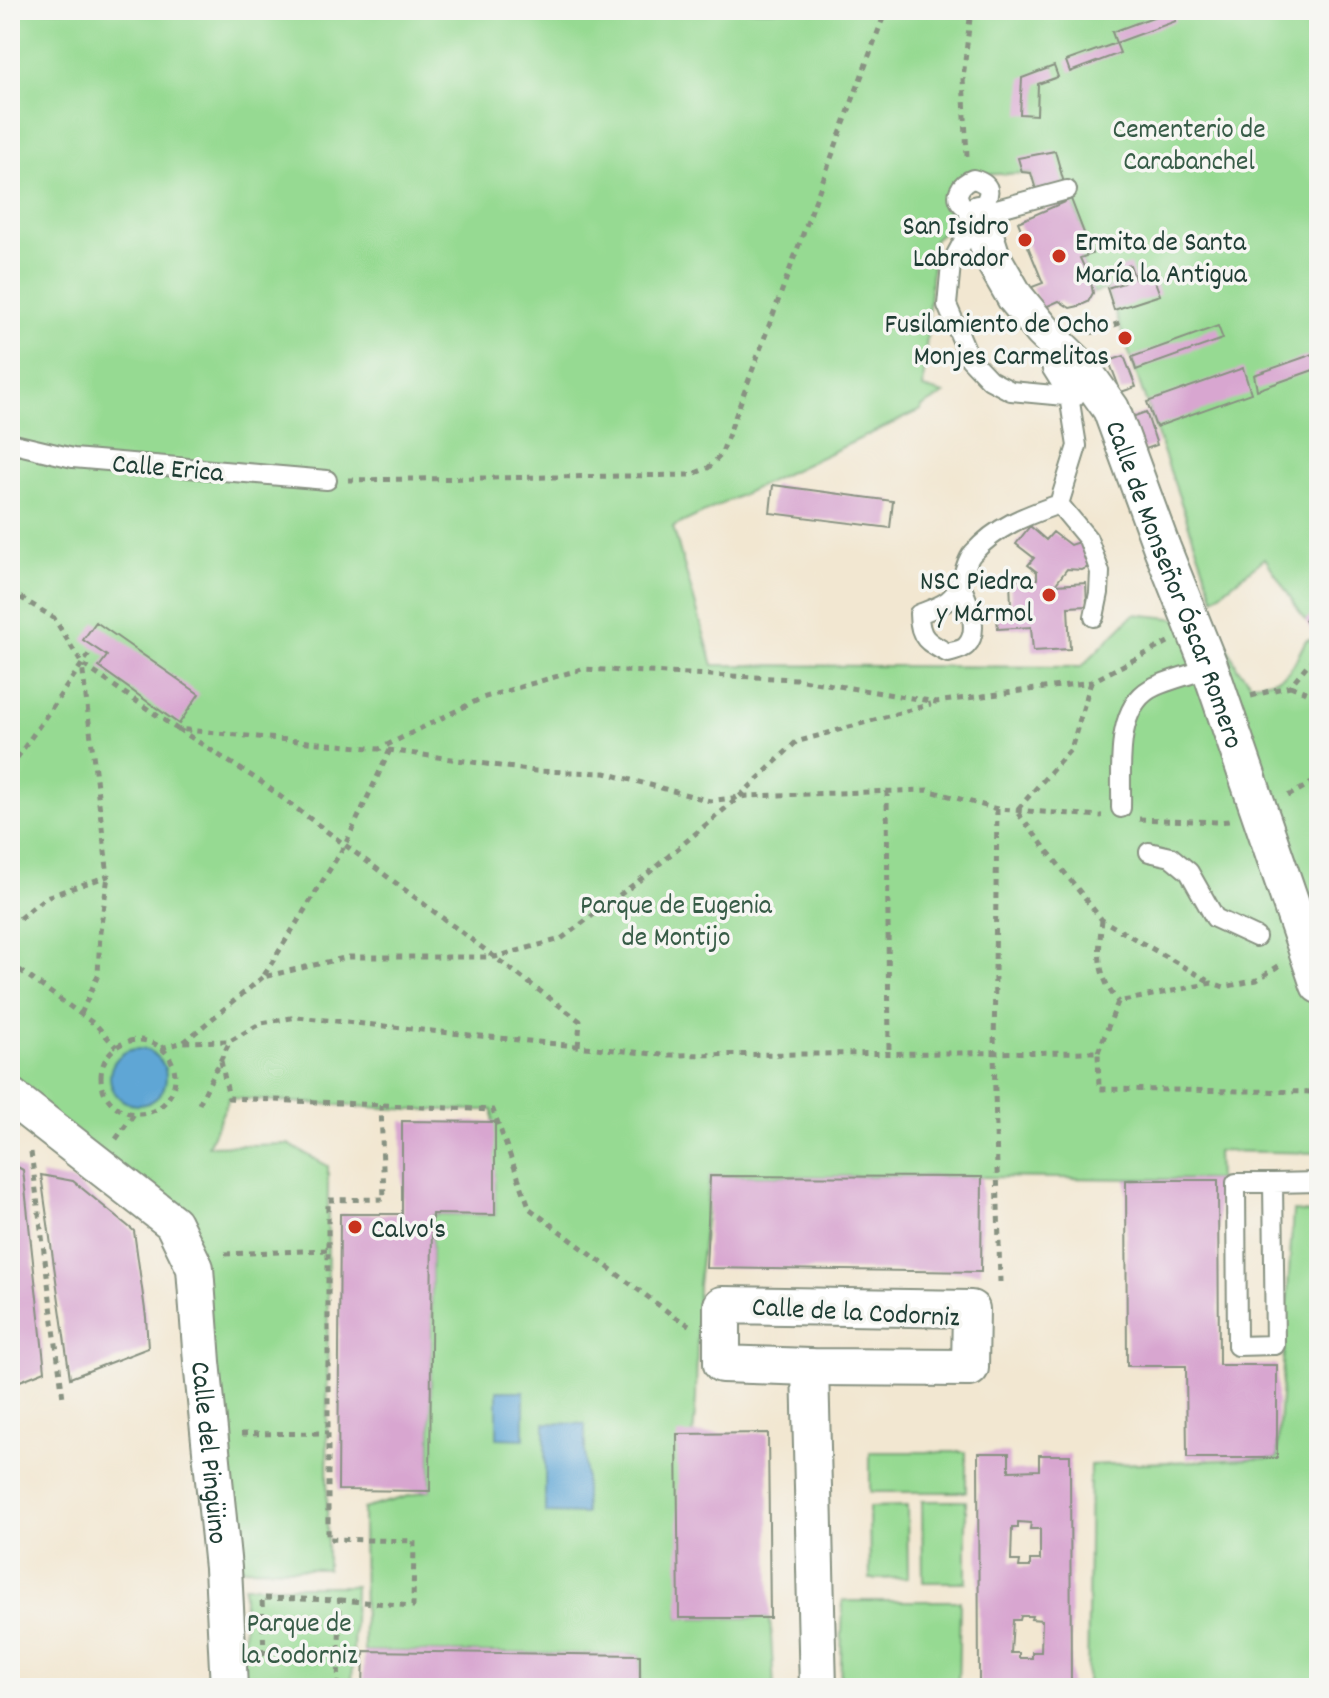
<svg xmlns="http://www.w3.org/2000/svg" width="1329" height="1698" viewBox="0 0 1329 1698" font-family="Dekko,sans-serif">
<rect width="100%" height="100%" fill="#f6f6f2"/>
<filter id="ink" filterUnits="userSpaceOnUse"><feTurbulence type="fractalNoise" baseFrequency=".0125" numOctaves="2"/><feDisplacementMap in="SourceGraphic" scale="16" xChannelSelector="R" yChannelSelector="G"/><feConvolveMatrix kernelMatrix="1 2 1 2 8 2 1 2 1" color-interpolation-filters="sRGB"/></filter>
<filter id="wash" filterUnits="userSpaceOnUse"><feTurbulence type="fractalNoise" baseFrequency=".006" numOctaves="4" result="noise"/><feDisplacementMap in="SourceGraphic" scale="32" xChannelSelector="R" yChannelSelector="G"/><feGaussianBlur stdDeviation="1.8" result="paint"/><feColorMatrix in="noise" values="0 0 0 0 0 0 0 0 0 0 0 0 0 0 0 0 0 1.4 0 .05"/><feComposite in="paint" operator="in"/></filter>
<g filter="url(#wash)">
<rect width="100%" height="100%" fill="#f2e7d1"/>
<path fill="#96da92" stroke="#5a8c63" stroke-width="2" d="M10 10H1319V629L1305 620 1265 558 1214 598 1107 289 1093 293 1091 282 1080 258 1091 253 1065 183 1036 190 1031 173 968 175 957 183C953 206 955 224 934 239L923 388 944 394 922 407 921 410 673 527 713 665 1081 667 1134 614 1189 620 1227 646 1238 669 1251 683C1290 680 1289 673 1306 640L1319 639V1153L1217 1151 1218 1180 982 1177 710 1176 698 1285 696 1398 679 1618H770L774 1688H641L640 1655 364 1651 363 1509 430 1490 432 1214 495 1215 493 1110H414L229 1098 208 1146 288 1144 328 1166 327 1569 223 1568 173 1223 10 1101Z
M1293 1211 1319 1214V1688H1087L1090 1465 1277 1458Z
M870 1452H966V1492H870Z
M922 1501H966V1582H923Z
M907 1506 908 1578 870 1579 869 1507Z
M244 1586H355L352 1688H243Z
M843 1601H960L958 1688H840Z"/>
<path fill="#5ea6d5" stroke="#3e7284" stroke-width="2" d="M110 1077a28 28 0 1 1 56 0a28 28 0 1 1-56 0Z
M497 1391H524V1439L497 1438Z
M545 1423 585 1424V1514L545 1513Z"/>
<g id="blocks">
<path fill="#d8a6d0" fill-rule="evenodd" d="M1172 10 1176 21 1116 43 1112 32Z
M1116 43 1120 53 1070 72 1066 61Z
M1054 66 1058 77 1038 84 1037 115 1020 114 1022 78Z
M1055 151 1064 183 1036 190 1031 173 1022 172 1018 158Z
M1071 199 1092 254 1080 258 1091 282 1093 293 1088 302 1079 306 1070 308 1059 301 1041 309 1032 287 1043 283 1018 222Z
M1130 265 1135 279 1152 273 1160 295 1114 310 1107 288 1123 283 1118 269Z
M1218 326 1223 339 1136 370 1132 357Z
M1319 352V368L1257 390 1254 375Z
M1124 356 1136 387 1121 392 1109 361Z
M1243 368 1251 393 1156 427 1147 402Z
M1146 412 1157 445 1140 451 1129 418Z
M773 485 893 501 890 528 770 513Z
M1030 526 1046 540 1053 532 1070 545 1082 541 1093 565 1082 570 1067 569 1055 585 1086 583 1087 606 1068 607 1070 649 1033 651 1031 627 998 629 996 605H1011L1010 580 1037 579V572L1028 565 1034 558 1016 544Z
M1319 609V629L1313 634 1305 620Z
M96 622 199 694 179 724 99 667 107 656 83 640Z
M402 1121 495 1122V1215L432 1214 430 1491 338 1490 340 1214H402Z
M10 1163 23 1170 45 1371 10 1385Z
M41 1175 73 1181 134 1231 146 1317 148 1348 70 1378Z
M710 1176 982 1177 981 1272 706 1268Z
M1126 1180H1218L1219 1365H1277V1458H1187L1186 1366H1127Z
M768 1433 770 1618H679L677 1434Z
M978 1453H1009V1471L1039 1470V1455H1070L1071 1688H979ZM1018 1522 1031 1523 1030 1529H1040V1560H1030V1567H1019L1020 1561H1011L1012 1528H1018ZM1021 1616H1032L1031 1619 1042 1620 1041 1652H1032V1658H1019V1653H1011L1013 1620H1020Z
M364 1651 640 1655V1688H363Z"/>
</g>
</g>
<g filter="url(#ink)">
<use href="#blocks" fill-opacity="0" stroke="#889282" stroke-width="2"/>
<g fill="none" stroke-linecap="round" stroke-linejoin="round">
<g stroke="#889282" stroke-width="22">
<path id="service" d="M973 179C999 186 986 200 978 214 974 211 969 210 965 207 951 197 961 183 973 179Z
M1067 190 978 214 951 264 947 305 970 359 990 380 1011 391 1075 397
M10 443 73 458 327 480
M1059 504 1088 539 1100 572 1099 593 1094 617
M960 584C968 600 981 631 966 646 962 650 954 651 948 653 928 643 919 638 919 614 943 605 955 602 963 575 966 568 967 559 973 553 997 526 1025 516 1059 504L1077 446 1069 396 1052 369 1046 341
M1121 808C1122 773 1114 710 1150 689 1163 681 1193 674 1210 668
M1149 852 1171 857 1189 872 1215 918 1256 937
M1236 1183H1273L1275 1345 1237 1346Z
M1273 1183 1319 1182"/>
</g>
<g stroke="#889282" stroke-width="40">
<g id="minor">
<path id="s1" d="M978 214 992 257 1015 297 1043 331 1084 371 1111 409 1162 548 1210 668 1319 985"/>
<path id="s2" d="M10 1096 173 1223 195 1268 202 1362 223 1568 229 1688"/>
<path d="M722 1305 971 1309 970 1368 810 1367 722 1364Z"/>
<path d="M810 1367 818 1688"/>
</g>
</g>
<path stroke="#889282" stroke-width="5" stroke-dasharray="6 6" stroke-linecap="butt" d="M967 156 963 78 971 10
M1091 333 1120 323
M348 480 690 475 708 468 721 455 886 10
M10 591 54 618 82 664 177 729 379 749 482 698 582 669 796 679 936 702 1091 682 1168 642
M1091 682 1071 749 1016 811 1102 920 1212 983
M1290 686 1319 697
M1251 696 1290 686 1308 664 1319 656
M178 729 261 782 580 1021 578 1047
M388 750 535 771 605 773 710 801 748 796 927 790 997 809 1102 816
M390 750 345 845 263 977 348 957H495L561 939 645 876 739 797 796 742 931 704
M10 768 89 654
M887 791 889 1054
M1288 796 1319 779
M997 809 994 1053 1000 1282
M1139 819 1218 822 1229 821
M1102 920C1098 955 1096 973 1118 1002
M10 926 46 897 108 876 82 665
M10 963 97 1026 116 1047
M81 1014 98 975 100 932 108 876
M101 1077a37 37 0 1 1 74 0a37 37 0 1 1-74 0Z
M184 1042 263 977
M161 1048 184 1042 230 1041
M1098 1052 1118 1002 1212 983 1224 987 1257 980 1280 965
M221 1061 229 1098 493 1110 530 1209 672 1315 689 1325
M199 1104 230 1041 261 1023 297 1017 663 1055 1098 1052 1099 1089 1319 1092
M116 1139 134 1114
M31 1152 63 1398
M225 1254 328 1250
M241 1434 328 1433
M340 1600 413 1606 414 1541 328 1539V1200L384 1199 381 1105
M264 1655 262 1598 340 1600 338 1688"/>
<use href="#service" stroke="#fff" stroke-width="18"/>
<use href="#minor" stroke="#fff" stroke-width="36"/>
</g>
</g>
<g fill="#c8321e" stroke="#f6f6f2" stroke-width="3">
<circle cx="1025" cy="240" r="8"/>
<circle cx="1059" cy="256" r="8"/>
<circle cx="1125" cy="338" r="8"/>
<circle cx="1049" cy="595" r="8"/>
<circle cx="355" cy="1227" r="8"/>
</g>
<g text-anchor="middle" stroke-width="7" stroke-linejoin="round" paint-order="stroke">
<g font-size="28" fill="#375c47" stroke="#f6f6f2">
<text x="1189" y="137">Cementerio de<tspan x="1189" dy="32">Carabanchel</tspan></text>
<text x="676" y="913">Parque de Eugenia<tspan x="676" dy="32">de Montijo</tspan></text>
<text x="299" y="1631">Parque de<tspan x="299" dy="32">la Codorniz</tspan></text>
</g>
<g font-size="28" fill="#1f3d34" stroke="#f6f6f2" text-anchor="end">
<text x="1009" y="234">San Isidro<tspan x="1009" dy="32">Labrador</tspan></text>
<text x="1075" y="250" text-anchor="start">Ermita de Santa<tspan x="1075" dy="32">María la Antigua</tspan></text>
<text x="1109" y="332">Fusilamiento de Ocho<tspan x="1109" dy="32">Monjes Carmelitas</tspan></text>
<text x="1033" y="589">NSC Piedra<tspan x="1033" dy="32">y Mármol</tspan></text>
<text x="371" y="1237" text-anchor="start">Calvo's</text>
</g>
<g font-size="28" fill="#1f3d34" stroke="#f6f6f2">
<text transform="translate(168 466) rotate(5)" y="10">Calle Erica</text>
<text dy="10" stroke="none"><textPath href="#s1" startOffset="426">Calle de Monseñor Óscar Romero</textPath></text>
<text transform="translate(856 1310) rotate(3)" y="10">Calle de la Codorniz</text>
<text dy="10" stroke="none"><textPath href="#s2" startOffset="442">Calle del Pingüino</textPath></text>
</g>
</g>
<rect width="1329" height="1698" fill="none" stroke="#f6f6f2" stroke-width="40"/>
</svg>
